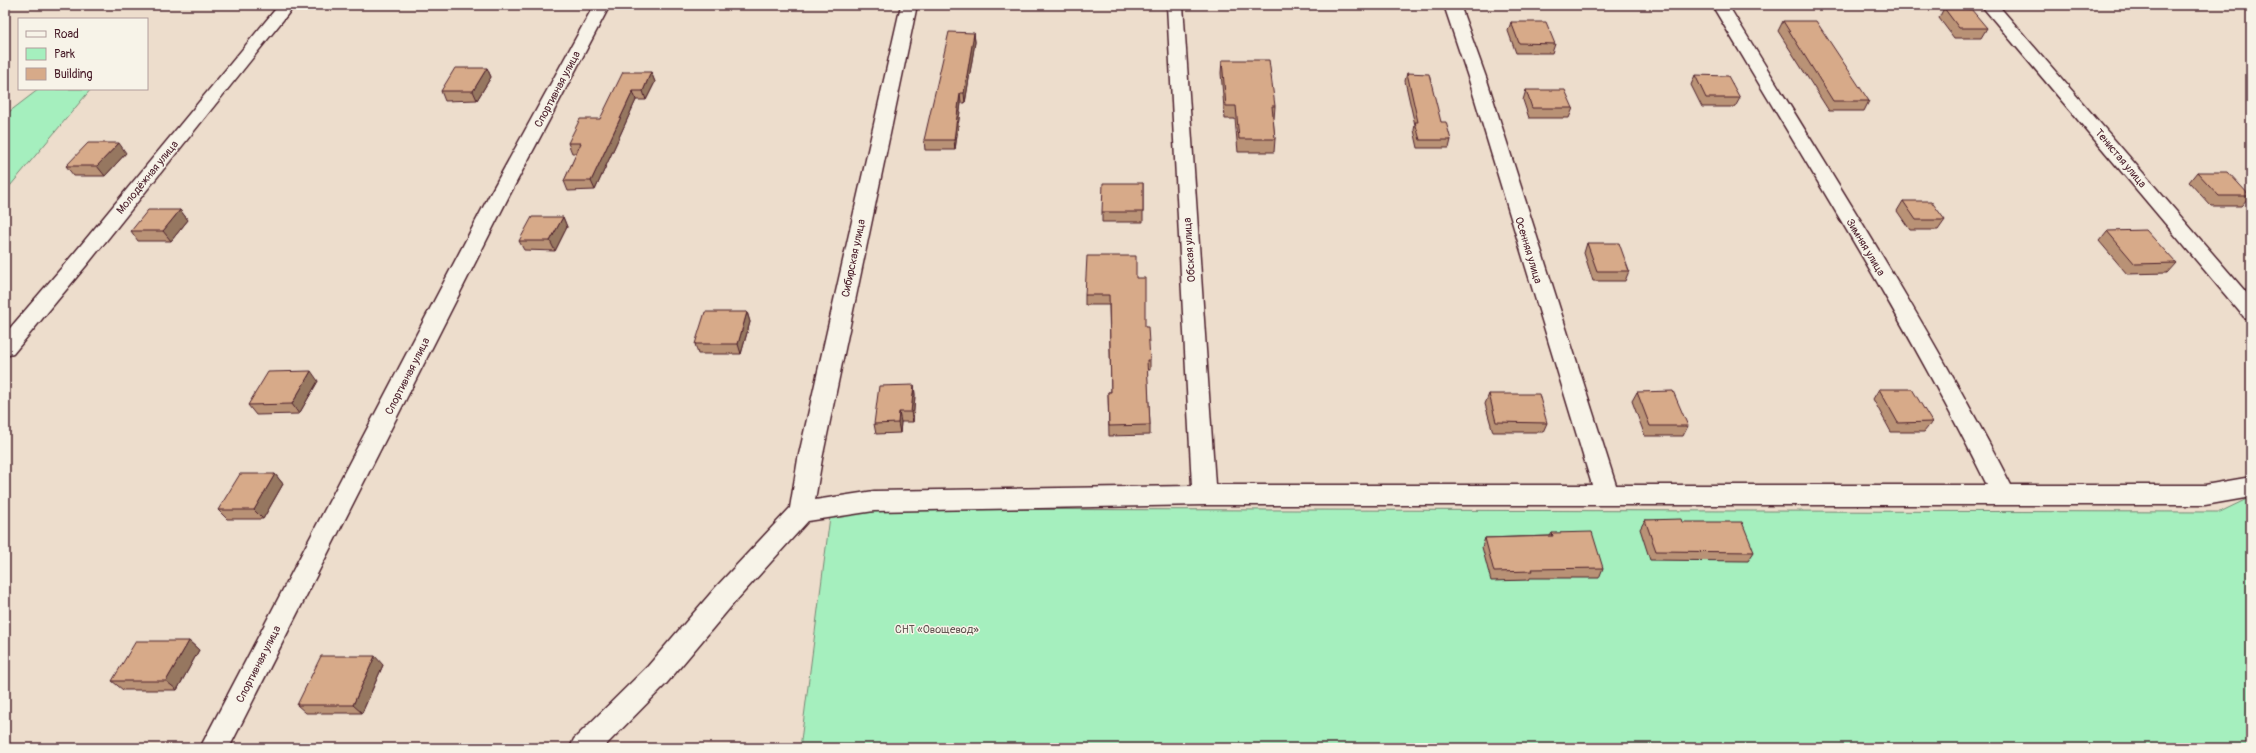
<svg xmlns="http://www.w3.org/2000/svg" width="2256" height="753" viewBox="0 0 2256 753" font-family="Pangolin,sans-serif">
<rect width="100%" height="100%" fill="#edddcc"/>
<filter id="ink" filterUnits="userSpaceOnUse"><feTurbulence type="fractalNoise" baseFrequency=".025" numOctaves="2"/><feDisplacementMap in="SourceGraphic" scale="8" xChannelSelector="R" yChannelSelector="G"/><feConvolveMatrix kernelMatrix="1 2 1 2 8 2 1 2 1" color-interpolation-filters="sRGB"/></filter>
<g filter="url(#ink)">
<path fill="#a5efbe" stroke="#788774" d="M39 89H91L5 192V115Z
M2251 497V748H800L831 509 2220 512Z"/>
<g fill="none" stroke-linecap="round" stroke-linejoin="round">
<g stroke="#4a1f2b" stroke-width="3">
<path id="street" d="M279 5H295L90 261 13 354 5 356V334L76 251Z
M594 5H610L509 196 229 748H200L489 196Z
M901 5H917L822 459 815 500 874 491 1192 486 1167 5H1183L1215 485H1592L1469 80 1444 5H1460L1487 80 1616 485H1987C1905 319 1806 164 1712 5H1728C1825 164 1926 319 2011 485H2205L2251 477V497L2205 505H1204L874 511 808 521 734 603 666 684 603 748H570L574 739 648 666 716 587 790 508 798 459Z
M1981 5H1998L2251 298V319L2244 317Z"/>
</g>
<use href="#street" fill="#f7f3e8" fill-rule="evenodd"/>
</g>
<path fill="#b99276" stroke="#4a1f2b" d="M1944 8 1987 28 1981 38H1954L1939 18Z
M1783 21 1869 101 1864 111H1829L1778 31Z
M1511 22 1555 44 1552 53H1516L1508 31Z
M974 33 975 42 965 103H961L955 150H925L924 140Z
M1222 60 1275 106 1274 119H1273L1275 139 1274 152H1238L1235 119H1225L1221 73Z
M487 68 491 77 477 100 445 101 441 91Z
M651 72 655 82 646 100H636L595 190 568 191 564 181 577 153H572L568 143 600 119Z
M1407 73 1441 122 1451 140 1449 148H1418L1414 130 1415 125 1405 81Z
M1695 75 1740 98 1735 107H1702L1691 85Z
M1526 90 1573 108 1569 118H1529L1523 100Z
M126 153 105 176H74L66 166Z
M2197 172 2250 196 2241 206H2211L2189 182Z
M1143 183V222H1102V212Z
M1903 201 1945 220 1938 230H1910L1897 211Z
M180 210 188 220 171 241H138L131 231Z
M563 217 567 227 555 251 524 250 519 241Z
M2107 231 2176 263 2167 273 2127 274 2099 241Z
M1587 243 1629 271 1625 281H1593L1584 253Z
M1136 278 1150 360V370H1147L1150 425V435L1109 436 1108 392H1111L1109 305H1085V295Z
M747 312 750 322 741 354H698L695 344Z
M318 381 299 414 256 415 248 405Z
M914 385 915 395 913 422H901L900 433 876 434 874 424Z
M1879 389 1932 422 1924 432H1891L1873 399Z
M1637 392 1688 426 1683 436H1645L1632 401Z
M1489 394 1547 423 1543 432H1493L1485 404Z
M275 474 283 484 263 519H227L218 510Z
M1645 520 1682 522 1754 552 1748 561 1650 560 1640 529Z
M1552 533 1603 568 1599 578H1530L1529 580 1491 581 1482 547 1485 538 1550 536Z
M189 641 199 650 177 690H123L112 681Z
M383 665 362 713H306L297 705Z"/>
<path fill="#967760" stroke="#4a1f2b" d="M974 33 975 42 965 103 964 93Z
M487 68 491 77 477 100 473 91Z
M651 72 655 82 646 100 643 91Z
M633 91 636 100 595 190 591 181Z
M960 93 961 103 955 150 954 140Z
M119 143 126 153 105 176 97 166Z
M180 210 188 220 171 241 163 231Z
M563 217 567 227 555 251 550 241Z
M747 312 750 322 741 354 738 344Z
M311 371 318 381 299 414 292 404Z
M914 385 915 395 913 422 911 412Z
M899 412 901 422 900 433 898 423Z
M275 474 283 484 263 519 254 510Z
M189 641 199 650 177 690 166 681Z
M375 656 383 665 362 713 353 705Z"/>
<path fill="#d7aa89" stroke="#4a1f2b" d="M1944 8 1971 9 1987 28H1959Z
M1783 21H1816L1869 101H1833Z
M1511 22H1546L1555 44 1519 43Z
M949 32 974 33 964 93H960L954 140H924Z
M1222 60H1269L1275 106H1272L1275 139H1239L1236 106H1226Z
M455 68H487L473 91H441Z
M623 72H651L643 91H633L591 181H564L581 143H568L580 119H600Z
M1407 73 1429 74 1441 122H1446L1451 140H1420L1415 122H1418Z
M1695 75 1728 76 1740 98H1706Z
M1526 90H1565L1573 108H1532Z
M88 143H119L97 166H66Z
M2197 172H2228L2250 196H2219Z
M1103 183H1143V212H1102Z
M1903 201H1931L1945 220H1916Z
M148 210H180L163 231H131Z
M532 217H563L550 241H519Z
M2146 230 2176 263 2135 264 2107 231Z
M1587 243H1619L1629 271H1597Z
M1087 256H1136V278H1145V327H1148L1150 360H1147L1150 425 1109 426 1108 392H1111L1109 295H1085Z
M705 312H747L738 344H695Z
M311 371 292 404 248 405 268 372Z
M914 385 911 412H899L898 423 874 424 879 386Z
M1879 389H1912L1932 422 1898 423Z
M1673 391 1688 426H1650L1637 392Z
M1489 394H1539L1547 423 1496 422Z
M240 474H275L254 510H218Z
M1681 519 1682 522H1742L1754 552 1656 551 1645 520Z
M1592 532 1603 568 1532 569 1533 571 1494 572 1485 538 1553 536 1552 533Z
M136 641H189L166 681H112Z
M321 656H375L353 705H297Z"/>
</g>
<g text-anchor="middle" stroke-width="3" stroke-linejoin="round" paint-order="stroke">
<g font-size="11" fill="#4a1f2b" stroke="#f7f3e8">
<text transform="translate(557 89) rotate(-62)" y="4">Спортивная улица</text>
<text transform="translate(2121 158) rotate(50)" y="4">Тенистая улица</text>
<text transform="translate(147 177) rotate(-51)" y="4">Молодёжная улица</text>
<text transform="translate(1866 247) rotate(59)" y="4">Зимняя улица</text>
<text transform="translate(1189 250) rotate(-94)" y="4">Обская улица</text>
<text transform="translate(1529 250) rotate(73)" y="4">Осенняя улица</text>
<text transform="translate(853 258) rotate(-78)" y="4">Сибирская улица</text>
<text transform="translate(407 376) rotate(-63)" y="4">Спортивная улица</text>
<text transform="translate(258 664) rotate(-63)" y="4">Спортивная улица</text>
</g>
<g font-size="11" fill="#615350" stroke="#f7f3e8">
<text x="937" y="633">СНТ «Овощевод»</text>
</g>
</g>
<rect width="2256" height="753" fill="none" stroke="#f7f3e8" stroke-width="20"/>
<rect x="10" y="10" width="2236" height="733" fill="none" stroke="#4a1f2b" stroke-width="1.5" filter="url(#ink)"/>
<rect x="18" y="18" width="130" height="72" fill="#f7f3e8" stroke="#b29e9c"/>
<rect x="26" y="31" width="20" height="6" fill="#f7f3e8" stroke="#b29e9c"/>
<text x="54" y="38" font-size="12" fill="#4a1f2b">Road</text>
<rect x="26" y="48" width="20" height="12" fill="#a5efbe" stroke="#b29e9c"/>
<text x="54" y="58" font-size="12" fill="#4a1f2b">Park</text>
<rect x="26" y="68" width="20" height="12" fill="#d7aa89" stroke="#b29e9c"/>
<text x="54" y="78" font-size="12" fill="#4a1f2b">Building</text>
</svg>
